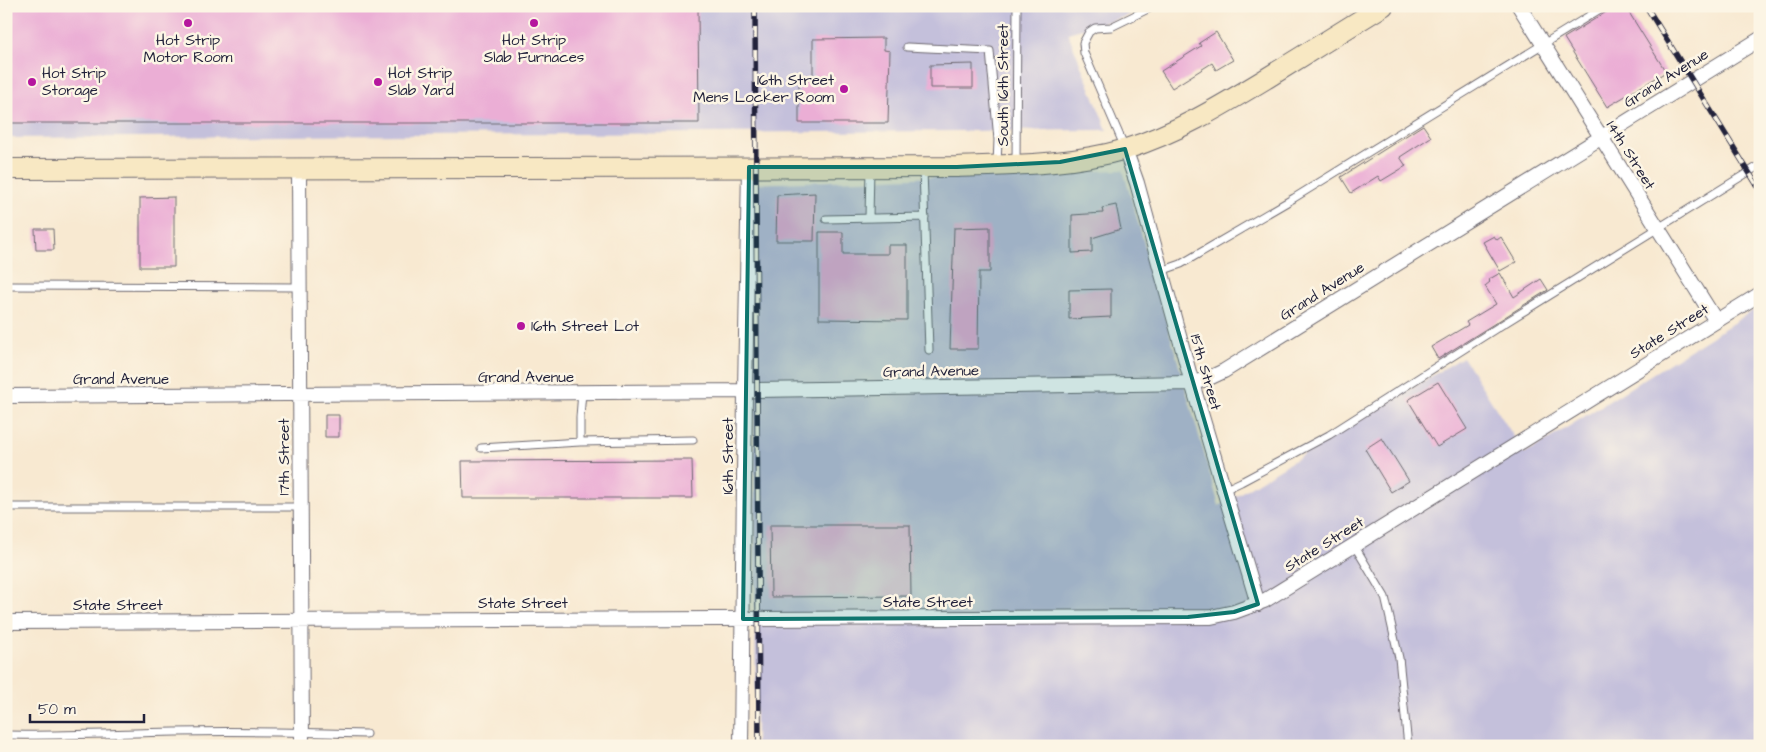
<svg xmlns="http://www.w3.org/2000/svg" width="1766" height="752" viewBox="0 0 1766 752" font-family="'Architects Daughter',sans-serif">
<rect width="100%" height="100%" fill="#fcf5e5"/>
<filter id="ink" filterUnits="userSpaceOnUse"><feTurbulence type="fractalNoise" baseFrequency=".02" numOctaves="2"/><feDisplacementMap in="SourceGraphic" scale="10" xChannelSelector="R" yChannelSelector="G"/><feConvolveMatrix kernelMatrix="1 2 1 2 8 2 1 2 1" color-interpolation-filters="sRGB"/></filter>
<filter id="wash" filterUnits="userSpaceOnUse"><feTurbulence type="fractalNoise" baseFrequency=".0096" numOctaves="4" result="noise"/><feDisplacementMap in="SourceGraphic" scale="20" xChannelSelector="R" yChannelSelector="G"/><feGaussianBlur stdDeviation="1.12" result="paint"/><feColorMatrix in="noise" values="0 0 0 0 0 0 0 0 0 0 0 0 0 0 0 0 0 1.4 0 .05"/><feComposite in="paint" operator="in"/></filter>
<g filter="url(#wash)">
<rect width="100%" height="100%" fill="#f8e9d1"/>
<path fill="#c4c0db" d="M6 6H1142L1127 16 1068 33 1107 130 6 138Z
M1123 170 1219 506 1463 357 1525 454 1760 306V746H756L753 184Z"/>
<g id="blocks">
<path fill="#ebaed5" d="M6 6H698L699 123H6Z
M1616 6H1625L1666 72 1607 107 1564 38Z
M1216 32 1233 60 1216 70 1212 63 1172 88 1161 71 1201 46 1199 43Z
M884 38V50L890 51 888 123H799V79L813 80V39Z
M973 64V88H930V65Z
M1423 125 1431 137 1400 157 1406 166 1381 181 1378 176 1351 193 1341 177Z
M815 193 814 241H776L777 195Z
M174 197V267H140V198Z
M1116 205 1121 229 1092 238V252L1072 253V215L1103 213 1102 208Z
M990 227V272H979L978 349H950L954 228Z
M35 229H53L54 250H36Z
M819 232H843V254H888V245H907V320L819 319Z
M1494 236 1497 240 1501 237 1516 262 1500 271 1483 242Z
M1500 273 1514 297 1541 279 1548 290 1438 359 1431 347 1468 325 1466 322 1496 304 1485 286 1490 282 1488 280Z
M1111 289V317L1069 319V290Z
M1438 382 1467 429 1437 447 1408 400Z
M325 415H339V437H325Z
M1382 438 1409 481 1391 492 1365 449Z
M692 460 693 498H463L462 461Z
M770 525H910L911 596 771 597Z"/>
</g>
</g>
<g filter="url(#ink)">
<use href="#blocks" fill-opacity="0" stroke="#6d6870" stroke-width="1"/>
<g fill="none" stroke-linecap="round" stroke-linejoin="round">
<g stroke="#6d6870" stroke-width="9">
<path id="service" d="M907 47 990 51 998 140 997 165
M1125 148 1084 53 1083 43 1089 32 1095 28 1111 27 1154 6
M1016 164 1017 6
M923 169 929 350
M869 218 870 168
M826 219 925 217
M1161 271 1181 264 1294 198 1605 6
M6 286 299 287
M580 442 693 440
M481 448 580 442V417L582 392
M1224 490 1241 482 1329 435 1500 326 1760 165
M6 507H301
M1354 545 1385 597 1399 658 1408 746
M6 735C63 736 118 733 175 732 238 731 302 732 366 734"/>
</g>
<g stroke="#6d6870" stroke-width="16">
<path id="minor" d="M1519 6 1716 321
M1125 149 1137 183 1192 383 1258 604
M299 168 302 746
M6 396 745 391 757 390 1192 383 1207 379 1224 371 1760 39
M6 622 1211 617 1234 612 1264 601 1760 294
M741 746 745 391 749 167"/>
</g>
<g stroke="#6d6870" stroke-width="22">
<path id="secondary" d="M6 169 957 167C1013 165 1071 165 1126 149 1177 133 1221 106 1267 78 1306 54 1344 30 1383 6"/>
</g>
<use href="#service" stroke="#fff" stroke-width="7"/>
<use href="#minor" stroke="#fff" stroke-width="14"/>
<use href="#secondary" stroke="#f8e8c3" stroke-width="20"/>
<g stroke="#22223b" stroke-width="5.5">
<path id="rail" d="M755 6 759 746
M1646 6 1760 190"/>
</g>
<use href="#rail" stroke="#fcf5e5" stroke-width="4" stroke-dasharray="11" stroke-linecap="butt"/>
</g>
</g>
<path fill="#0f766e" fill-opacity="0.2" stroke="#0f766e" stroke-width="4" stroke-linejoin="round" d="M1125 149 1258 604 1234 612 1188 617 743 619 749 167H957L1060 162Z"/>
<g fill="#b5179e" stroke="#fcf5e5" stroke-width="2">
<circle cx="188" cy="23" r="5"/>
<circle cx="534" cy="23" r="5"/>
<circle cx="32" cy="82" r="5"/>
<circle cx="378" cy="82" r="5"/>
<circle cx="844" cy="89" r="5"/>
<circle cx="521" cy="326" r="5"/>
</g>
<g text-anchor="middle" stroke-width="5" stroke-linejoin="round" paint-order="stroke">
<g font-size="15" fill="#22223b" stroke="#fcf5e5" text-anchor="start">
<text x="188" y="45" text-anchor="middle">Hot Strip<tspan x="188" dy="17">Motor Room</tspan></text>
<text x="534" y="45" text-anchor="middle">Hot Strip<tspan x="534" dy="17">Slab Furnaces</tspan></text>
<text x="42" y="78">Hot Strip<tspan x="42" dy="17">Storage</tspan></text>
<text x="388" y="78">Hot Strip<tspan x="388" dy="17">Slab Yard</tspan></text>
<text x="834" y="85" text-anchor="end">16th Street<tspan x="834" dy="17">Mens Locker Room</tspan></text>
<text x="531" y="331">16th Street Lot</text>
</g>
<g font-size="15" fill="#22223b" stroke="#fcf5e5">
<text transform="translate(1666 78) rotate(-32)" y="5">Grand Avenue</text>
<text transform="translate(1003 85) rotate(-90)" y="5">South 16th Street</text>
<text transform="translate(1631 155) rotate(58)" y="5">14th Street</text>
<text transform="translate(1322 291) rotate(-32)" y="5">Grand Avenue</text>
<text transform="translate(1669 331) rotate(-32)" y="5">State Street</text>
<text transform="translate(931 371) rotate(-1)" y="5">Grand Avenue</text>
<text transform="translate(1206 372) rotate(74)" y="5">15th Street</text>
<text x="526" y="382">Grand Avenue</text>
<text x="121" y="384">Grand Avenue</text>
<text transform="translate(728 456) rotate(-90)" y="5">16th Street</text>
<text transform="translate(284 457) rotate(-90)" y="5">17th Street</text>
<text transform="translate(1324 544) rotate(-32)" y="5">State Street</text>
<text x="928" y="607">State Street</text>
<text x="523" y="608">State Street</text>
<text x="118" y="610">State Street</text>
</g>
</g>
<rect width="1766" height="752" fill="none" stroke="#fcf5e5" stroke-width="25"/>
<path d="M30 714v8h114v-8" fill="none" stroke="#22223b" stroke-width="2.5"/>
<text x="38" y="714" font-size="15" fill="#22223b" stroke="#fcf5e5" stroke-width="4" paint-order="stroke">50 m</text>
</svg>
